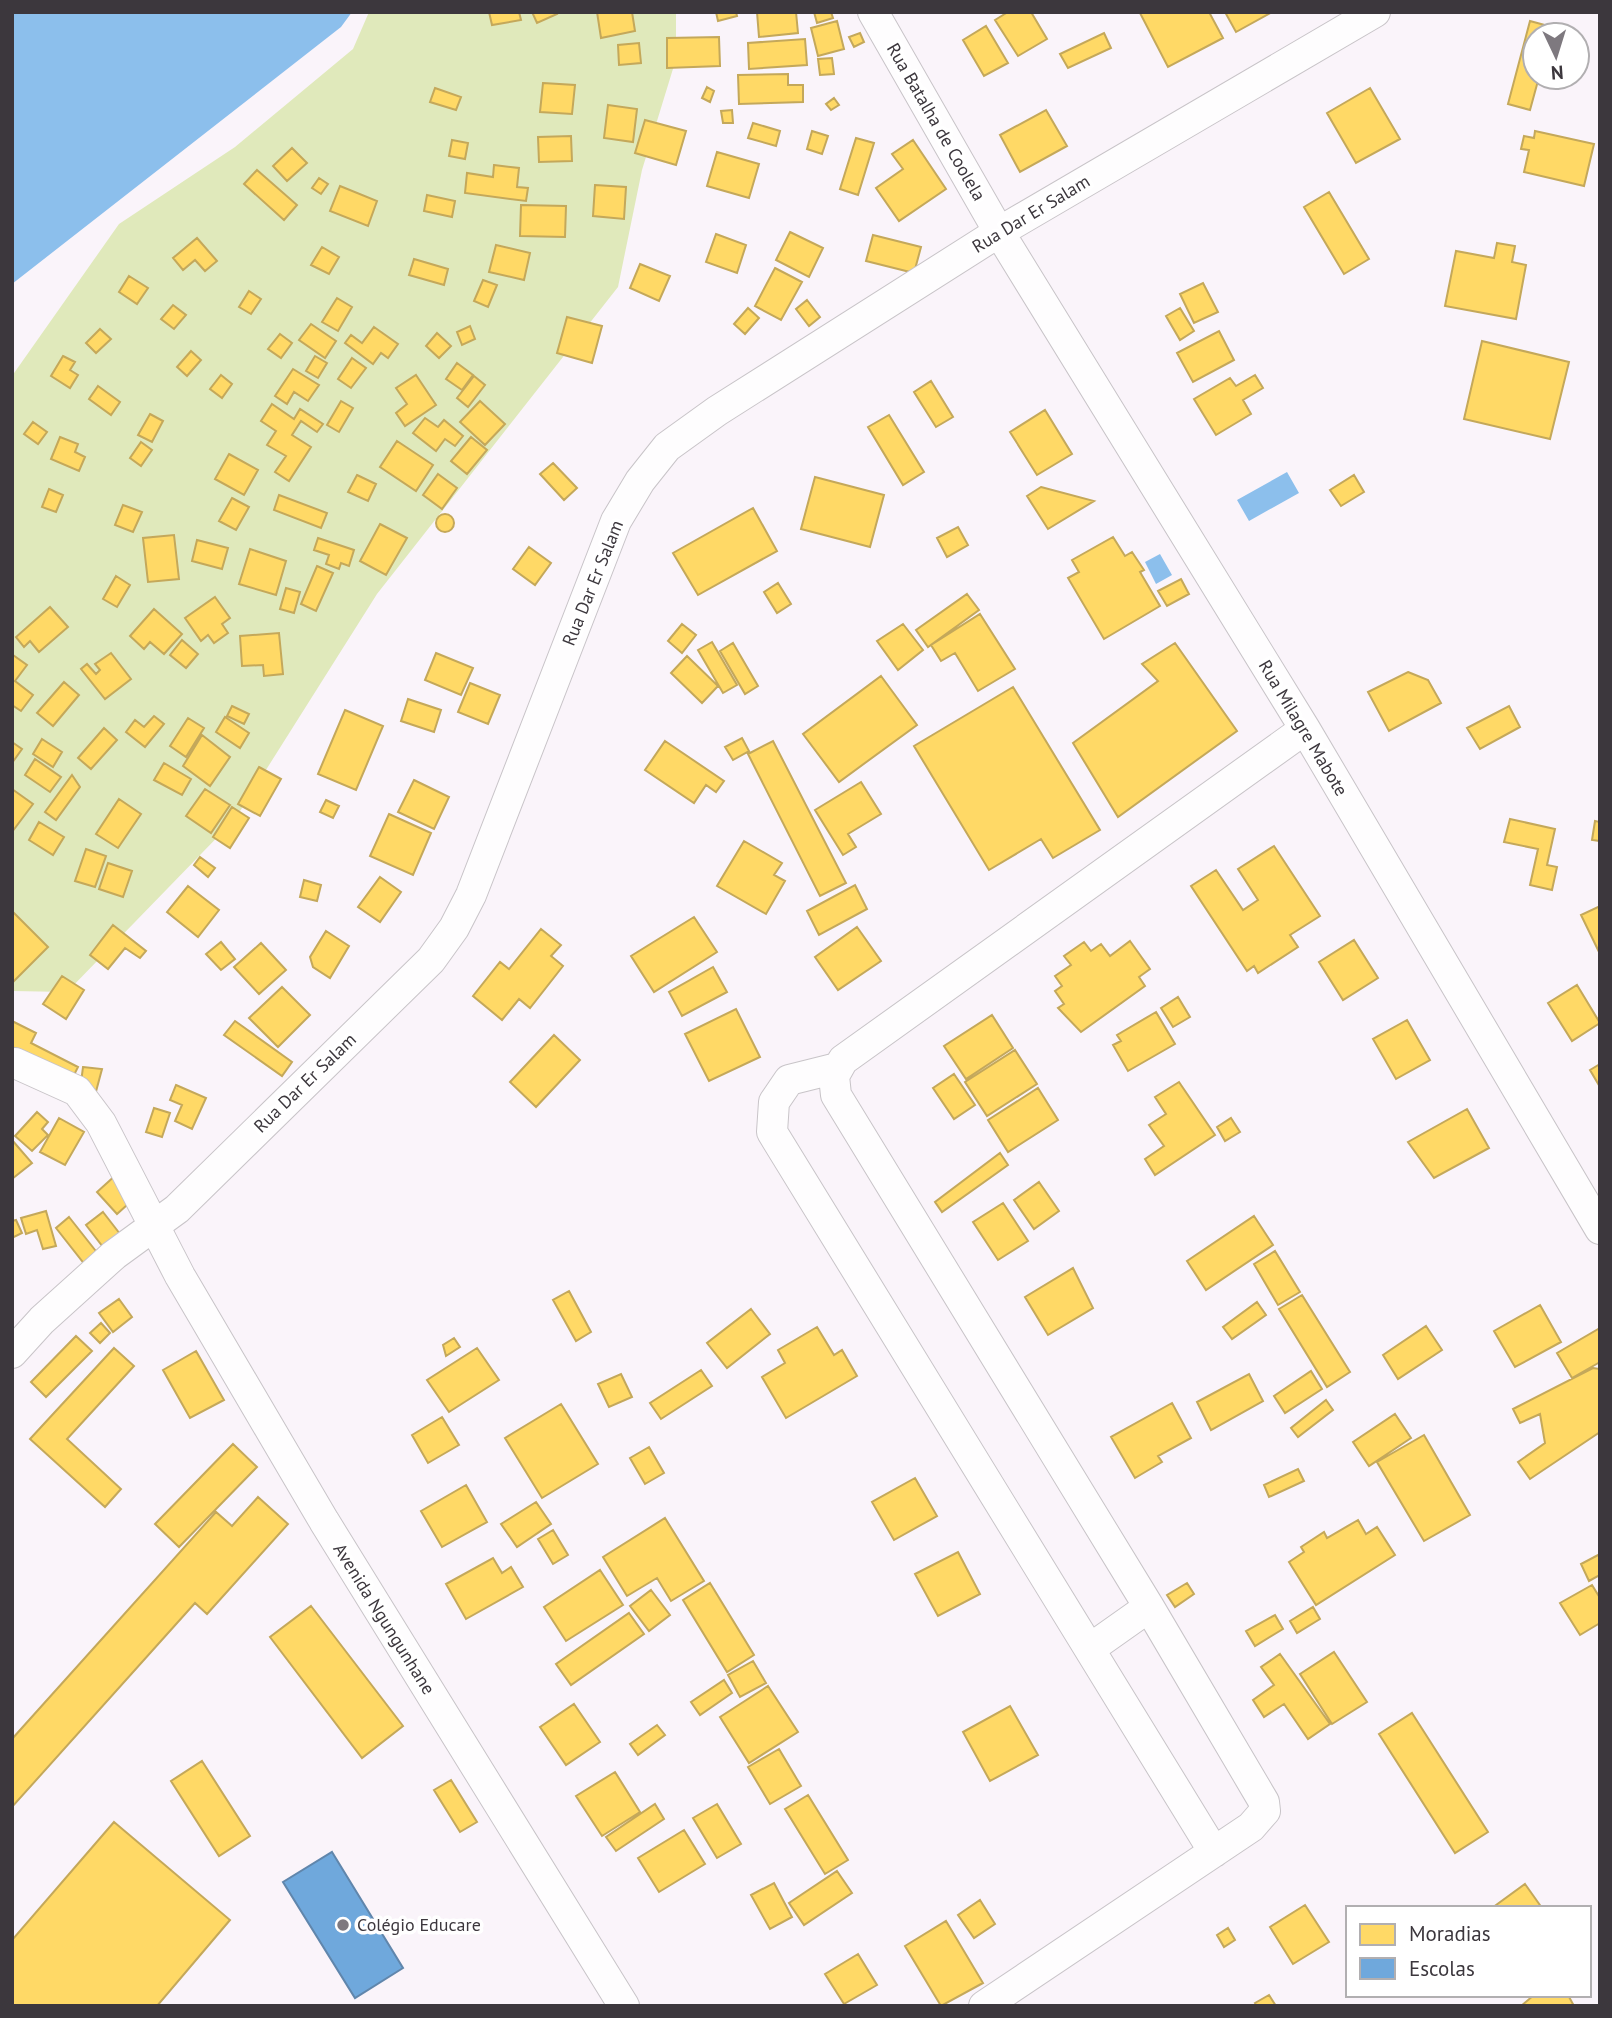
<svg xmlns="http://www.w3.org/2000/svg" width="1612" height="2018" viewBox="0 0 1612 2018" font-family="'PT Sans',sans-serif">
<rect width="100%" height="100%" fill="#faf4fa"/>
<path fill="#e0e9bb" d="M369 12H676V59L642 170 618 287 377 594 235 819 67 992 12 991V376L119 224 235 147 353 49Z"/>
<path fill="#8cbfec" d="M12 12H352L341 27 12 284Z
M1287 472 1299 493 1249 521 1237 500Z
M1160 554 1172 575 1156 584 1145 562Z"/>
<path fill="#ffd966" stroke="#c4a85a" stroke-width="2" d="M489 12H519L521 20 492 25Z
M532 12H556L557 14 537 23Z
M597 12H632L635 31 601 38Z
M716 12H736L737 16 718 21Z
M757 12H796L798 33 759 37Z
M814 12H831L833 18 817 23Z
M1008 12H1031L1047 39 1018 56 995 20Z
M1209 12 1223 38 1168 67 1140 13Z
M1225 12H1272L1236 32Z
M837 21 844 49 818 56 811 28Z
M1530 21 1552 27 1550 35H1535V77H1539L1530 110 1508 104Z
M986 26 1008 63 984 76 963 40Z
M860 33 864 42 854 47 849 37Z
M1104 33 1111 48 1068 68 1060 54Z
M719 37 720 66 667 68V38Z
M805 39 807 65 749 69 748 43Z
M639 43 641 63 619 65 618 45Z
M832 58 834 74 820 75 818 59Z
M788 74V85H803V102L739 104 738 75Z
M543 83 575 85 572 114 540 112Z
M707 87 714 91 710 102 702 98Z
M435 88 461 97 456 110 430 102Z
M1370 88 1400 139 1356 163 1327 113Z
M834 98 839 105 831 110 826 104Z
M608 105 637 109 633 142 604 138Z
M732 110 733 123H723L721 111Z
M1046 110 1067 146 1020 172 1000 135Z
M645 120 686 131 676 165 635 153Z
M753 123 780 131 776 146 748 138Z
M812 131 828 136 822 154 807 149Z
M1535 131 1594 144 1584 186 1524 172 1529 150 1521 149 1524 136 1534 138Z
M571 136 572 161 539 162 538 137Z
M856 138 874 143 858 195 840 189Z
M452 140 468 143 465 159 449 156Z
M913 140 946 189 899 221 876 188 903 169 892 154Z
M292 148 307 163 287 181 273 166Z
M717 152 759 164 749 198 707 186Z
M494 165 519 168 517 187 528 188 526 201 465 193 467 173 493 177Z
M257 170 297 205 284 220 244 184Z
M319 178 328 184 321 194 312 188Z
M595 185 626 187 624 219 593 216Z
M340 186 377 201 368 226 330 211Z
M1329 192 1369 259 1344 274 1304 207Z
M427 195 455 201 452 217 424 211Z
M521 205 566 206 565 237 520 236Z
M790 232 823 248 809 277 776 260Z
M716 234 746 245 737 273 706 262Z
M873 235 921 247 914 273 866 261Z
M197 238 217 261 205 271 195 260 183 270 173 258Z
M1497 243 1515 246 1512 262 1526 265 1516 319 1445 306 1456 251 1494 258Z
M496 245 530 253 524 280 489 272Z
M322 247 339 257 329 274 311 265Z
M414 259 448 269 444 285 409 275Z
M640 264 670 276 659 301 630 288Z
M775 268 802 282 781 320 755 306Z
M129 276 148 288 137 304 119 292Z
M483 280 497 285 488 307 474 301Z
M1203 283 1218 312 1194 323 1180 294Z
M249 291 261 299 251 314 239 307Z
M337 298 352 307 338 331 322 322Z
M807 300 820 317 809 326 796 309Z
M173 305 186 315 174 329 161 319Z
M748 308 759 318 745 334 734 324Z
M1180 308 1194 331 1180 340 1166 316Z
M567 317 602 326 592 363 557 353Z
M311 324 336 341 325 358 299 340Z
M470 326 475 339 462 345 457 332Z
M374 327 398 344 388 358 381 353 373 364 345 343 351 335 362 343Z
M100 329 111 339 96 353 86 343Z
M1219 331 1234 360 1193 382 1177 353Z
M437 333 451 346 439 358 426 346Z
M280 334 292 343 281 358 268 349Z
M1482 341 1569 362 1550 439 1464 419Z
M191 351 201 360 187 376 177 367Z
M63 356 75 362 70 370 78 375 70 388 51 376Z
M315 356 327 363 318 378 306 371Z
M352 358 366 368 351 388 338 379Z
M457 363 473 375 462 390 446 379Z
M293 369 319 385 308 401 294 392 287 404 275 396Z
M221 375 232 384 222 398 210 389Z
M416 375 436 405 405 426 396 413 407 404 396 388Z
M1255 375 1263 388 1243 400 1251 414 1216 435 1194 399 1230 378 1236 386Z
M474 376 485 385 468 407 457 398Z
M931 381 953 417 936 427 914 392Z
M98 386 120 402 111 415 89 399Z
M341 401 353 408 339 432 327 425Z
M480 401 505 424 485 445 460 422Z
M272 404 294 419 300 409 323 424 317 432 301 421 292 435 311 447 289 481 275 472 286 456 267 445 276 431 261 421Z
M1045 410 1072 454 1037 475 1010 432Z
M150 414 163 421 152 442 138 435Z
M889 415 924 472 903 485 868 427Z
M425 418 438 427 444 420 463 436 455 446 445 439 436 451 413 433Z
M33 422 47 432 38 444 24 434Z
M60 437 78 444 75 452 85 457 79 471 51 459Z
M471 437 487 450 467 474 451 461Z
M397 441 433 465 416 491 380 467Z
M141 442 152 450 141 466 130 458Z
M229 454 258 470 244 495 215 479Z
M553 463 577 488 564 500 540 474Z
M438 474 457 488 442 509 423 495Z
M357 475 376 484 368 501 348 492Z
M1354 475 1364 492 1341 506 1330 490Z
M815 477 884 495 870 547 801 529Z
M1041 487 1094 501 1048 529 1027 496Z
M49 489 63 495 56 512 42 507Z
M279 495 327 513 321 528 274 510Z
M232 498 249 507 236 530 219 521Z
M123 505 142 512 133 532 115 525Z
M753 508 777 551 698 595 673 553Z
M436 523a9 9 0 1 1 18 0a9 9 0 1 1-18 0Z
M380 524 407 538 386 575 360 561Z
M958 527 968 545 947 557 937 538Z
M174 535 179 579 148 582 143 538Z
M1113 537 1125 556 1132 552 1144 570 1140 572 1160 606 1104 639 1068 578 1079 572 1072 560Z
M318 538 354 550 349 566 341 563 339 569 326 564 329 555 314 550Z
M197 540 228 548 222 569 192 561Z
M529 547 551 563 535 585 513 569Z
M250 549 286 561 276 595 239 584Z
M317 566 333 573 316 611 301 604Z
M116 576 130 585 117 607 103 599Z
M1181 579 1189 594 1167 606 1158 591Z
M778 583 791 604 777 613 764 592Z
M286 588 300 592 294 613 280 609Z
M967 594 979 610 928 647 916 630Z
M215 597 230 618 222 624 228 633 214 643 208 635 201 641 185 618Z
M50 607 68 627 39 652 30 641 24 647 16 637Z
M154 609 182 634 164 654 150 642 144 649 130 636Z
M980 614 1015 669 978 691 955 653 941 661 931 645Z
M682 624 696 635 682 653 668 641Z
M903 624 923 650 898 670 877 641Z
M279 633 283 674 264 676 263 665 242 666 240 636Z
M182 640 198 654 186 668 170 655Z
M712 642 737 685 723 693 698 650Z
M733 643 758 686 745 694 720 651Z
M1175 643 1237 731 1118 817 1073 743 1158 681 1142 664Z
M111 653 131 679 105 699 81 669 87 664 96 674 100 670 95 664Z
M436 653 473 668 461 695 425 680Z
M13 655 27 665 15 681 33 695 21 711 12 705Z
M687 656 718 686 702 703 671 673Z
M1408 672 1428 680 1441 703 1389 731 1368 692Z
M881 676 917 725 839 782 803 734Z
M64 682 79 695 53 726 37 713Z
M470 683 500 695 488 724 458 712Z
M1013 687 1100 830 1053 858 1041 839 989 870 914 746Z
M408 699 441 710 434 732 401 721Z
M232 706 249 714 244 724 227 716Z
M1509 706 1520 727 1480 749 1467 728Z
M345 710 383 726 356 790 318 774Z
M154 716 164 724 145 747 126 732 135 720 144 727Z
M225 717 249 733 240 748 216 732Z
M188 718 204 728 186 757 170 746Z
M104 728 117 740 91 769 78 758Z
M202 735 230 757 210 786 183 766Z
M742 738 749 751 733 760 725 747Z
M42 739 62 752 53 767 33 754Z
M665 741 724 781 716 792 706 785 694 803 645 770Z
M773 741 846 883 820 896 748 754Z
M12 742 22 749 12 763Z
M35 759 61 777 50 792 25 775Z
M164 763 191 779 182 795 154 780Z
M259 767 281 779 260 816 238 804Z
M72 775 80 787 56 820 45 812Z
M414 780 449 797 434 829 398 812Z
M861 782 881 814 848 834 856 847 843 855 815 810Z
M12 789 33 804 12 832Z
M205 789 230 805 211 833 186 816Z
M119 799 141 814 118 848 96 834Z
M326 800 339 806 333 818 320 812Z
M232 807 249 818 230 848 213 837Z
M389 814 431 833 413 875 370 856Z
M1510 819 1555 829 1547 865 1557 867 1552 890 1530 885 1538 849 1504 842Z
M1595 821 1600 822V841L1592 840Z
M39 822 64 837 53 855 29 840Z
M744 841 782 863 774 875 785 881 766 914 717 886Z
M1274 846 1320 916 1290 935 1298 947 1258 973 1254 966 1247 971 1191 886 1216 870 1243 910 1258 900 1238 869Z
M86 849 106 856 95 887 75 881Z
M200 857 215 868 208 877 194 865Z
M108 863 132 871 123 897 99 889Z
M380 877 401 892 380 922 358 907Z
M304 880 321 885 317 901 300 897Z
M855 885 867 909 819 935 807 911Z
M188 886 219 910 198 937 167 912Z
M1600 906V954L1581 915Z
M12 911 48 947 12 983Z
M694 917 717 952 654 992 631 956Z
M113 925 146 951 140 958 125 948 108 969 90 955Z
M857 927 881 961 838 990 815 957Z
M541 929 561 945 551 956 563 966 530 1008 519 999 502 1020 473 996 500 962 509 969Z
M326 931 349 946 330 978 313 967 310 957Z
M1354 940 1378 978 1343 1000 1319 962Z
M1130 941 1150 969 1139 977 1145 986 1081 1032 1058 1008 1064 1004 1055 991 1062 986 1055 976 1071 965 1064 956 1084 942 1091 951 1101 944 1110 956Z
M221 942 235 959 221 970 206 954Z
M261 943 286 970 259 994 234 967Z
M713 967 727 992 682 1016 669 992Z
M62 976 84 990 66 1019 43 1004Z
M1577 985 1600 1023 1572 1041 1548 1003Z
M282 987 310 1015 278 1047 249 1018Z
M1178 997 1190 1017 1173 1027 1161 1008Z
M736 1009 760 1057 709 1081 685 1034Z
M1156 1012 1175 1044 1128 1071 1113 1045 1121 1041 1117 1035Z
M992 1015 1013 1048 966 1079 944 1046Z
M1407 1020 1430 1060 1396 1079 1373 1039Z
M12 1021 36 1033 31 1043 78 1067 73 1077 12 1047Z
M235 1021 292 1062 282 1076 224 1035Z
M554 1035 580 1060 536 1107 510 1082Z
M1015 1050 1037 1084 987 1116 965 1082Z
M1600 1064V1087L1590 1070Z
M83 1067 102 1069 94 1099 80 1090Z
M954 1074 975 1105 954 1119 933 1088Z
M1179 1082 1215 1135 1155 1175 1145 1159 1164 1146 1149 1125 1166 1114 1155 1097Z
M176 1085 206 1098 192 1129 175 1121 182 1105 170 1100Z
M1038 1088 1058 1120 1008 1152 988 1120Z
M154 1108 170 1113 162 1137 146 1132Z
M1467 1109 1489 1148 1434 1178 1408 1142Z
M37 1112 48 1122 42 1129 48 1135 32 1151 15 1136Z
M59 1118 84 1132 65 1165 40 1152Z
M1231 1118 1240 1132 1225 1141 1217 1127Z
M12 1140 32 1163 12 1179Z
M1000 1153 1008 1165 942 1212 935 1202Z
M117 1174 137 1196 117 1214 97 1192Z
M1039 1182 1059 1211 1034 1229 1014 1200Z
M1003 1203 1028 1241 998 1260 973 1222Z
M46 1211 56 1246 43 1249 37 1230 26 1234 21 1218Z
M103 1212 127 1243 110 1256 86 1225Z
M1254 1216 1273 1245 1206 1290 1187 1261Z
M69 1217 99 1255 86 1266 56 1228Z
M16 1220 22 1233 12 1238V1221Z
M1275 1251 1300 1292 1278 1305 1254 1264Z
M1073 1268 1093 1308 1048 1335 1025 1297Z
M569 1291 591 1332 576 1341 553 1300Z
M1302 1295 1350 1372 1327 1387 1279 1309Z
M119 1299 132 1317 113 1332 99 1313Z
M1257 1302 1266 1315 1232 1339 1223 1327Z
M1540 1305 1561 1342 1515 1367 1494 1331Z
M751 1309 770 1334 727 1368 707 1343Z
M101 1323 110 1333 100 1343 90 1333Z
M1426 1326 1442 1350 1398 1379 1383 1355Z
M817 1327 834 1355 842 1350 857 1376 786 1418 762 1377 785 1363 778 1350Z
M1600 1328V1362L1572 1378 1557 1353Z
M76 1336 92 1351 46 1397 31 1382Z
M454 1338 460 1347 446 1356 443 1345Z
M114 1348 134 1366 67 1439 121 1489 105 1507 30 1439Z
M477 1348 499 1380 449 1412 427 1380Z
M196 1351 224 1400 190 1418 163 1370Z
M1593 1368 1600 1369V1432L1530 1479 1518 1462 1545 1443 1540 1414 1520 1423 1513 1409Z
M701 1370 712 1386 661 1419 650 1403Z
M1311 1371 1322 1389 1285 1413 1274 1396Z
M621 1374 632 1397 609 1407 598 1384Z
M1249 1374 1263 1401 1211 1430 1197 1402Z
M1326 1400 1333 1410 1298 1437 1291 1428Z
M1172 1403 1191 1438 1158 1456 1162 1462 1135 1478 1111 1437Z
M561 1404 598 1464 542 1498 505 1438Z
M1395 1414 1411 1438 1369 1466 1353 1442Z
M442 1417 459 1445 428 1463 412 1435Z
M1424 1435 1470 1515 1424 1541 1377 1462Z
M233 1444 257 1467 179 1547 155 1524Z
M649 1447 664 1473 645 1484 630 1458Z
M1298 1469 1304 1481 1269 1497 1264 1485Z
M915 1478 937 1516 894 1540 872 1502Z
M466 1485 487 1522 442 1547 421 1511Z
M258 1497 288 1524 207 1614 195 1603 12 1807V1739L216 1512 232 1526Z
M536 1502 551 1524 517 1547 501 1524Z
M665 1518 704 1581 671 1601 657 1578 627 1596 603 1557Z
M1358 1520 1366 1534 1377 1527 1395 1555 1316 1605 1289 1562 1304 1552 1301 1547 1324 1532 1327 1538Z
M553 1530 568 1555 553 1564 538 1539Z
M958 1552 980 1594 938 1616 915 1574Z
M1600 1554V1575L1589 1581 1581 1564Z
M493 1558 502 1573 511 1567 523 1587 466 1619 446 1584Z
M600 1570 623 1605 566 1641 544 1607Z
M710 1583 754 1655 727 1672 683 1600Z
M1187 1583 1194 1594 1175 1607 1167 1595Z
M1592 1585 1600 1598V1623L1580 1635 1560 1603Z
M651 1590 670 1615 649 1631 630 1606Z
M311 1606 403 1726 362 1758 270 1637Z
M1313 1607 1320 1619 1297 1633 1290 1621Z
M629 1613 644 1634 571 1685 556 1664Z
M1275 1615 1283 1629 1255 1646 1246 1631Z
M1334 1652 1367 1702 1332 1724 1300 1674Z
M1280 1654 1330 1724 1308 1739 1284 1704 1264 1717 1253 1700 1274 1685 1261 1667Z
M753 1661 766 1683 740 1697 728 1675Z
M724 1680 732 1693 700 1715 691 1702Z
M768 1686 798 1732 749 1763 720 1717Z
M574 1704 600 1742 566 1765 540 1727Z
M1010 1706 1038 1755 990 1781 963 1732Z
M1412 1713 1488 1832 1455 1853 1379 1734Z
M657 1725 665 1735 638 1755 630 1744Z
M779 1749 801 1786 770 1804 748 1767Z
M202 1761 250 1836 219 1856 171 1781Z
M615 1772 640 1812 602 1836 576 1796Z
M451 1780 477 1822 460 1832 434 1790Z
M808 1795 848 1860 825 1874 785 1809Z
M655 1804 664 1819 616 1851 606 1837Z
M717 1804 741 1844 717 1858 693 1818Z
M114 1822 230 1920 157 2006H12V1940Z
M684 1830 705 1864 659 1892 638 1858Z
M837 1871 852 1893 804 1925 789 1903Z
M774 1883 792 1917 770 1929 751 1895Z
M1525 1884 1542 1908H1492Z
M980 1900 995 1924 974 1938 958 1915Z
M1305 1905 1329 1942 1293 1964 1270 1927Z
M946 1921 983 1983 941 2006 905 1946Z
M1228 1928 1235 1940 1224 1947 1217 1935Z
M858 1954 877 1985 844 2004 825 1974Z
M1269 1995 1276 2006H1257L1255 2003Z
M1534 1995H1568L1574 2006H1521Z"/>
<path fill="#6fa8dc" stroke="#6086ac" stroke-width="2" d="M332 1852 403 1968 355 1998 283 1882Z"/>
<g fill="none" stroke-linecap="round" stroke-linejoin="round">
<g stroke="#c8c4c8" stroke-width="32">
<path id="street" d="M873 12 999 232 1305 729 1600 1229
M15 1063 77 1091 101 1123 180 1276 324 1521 624 2006
M837 1068 789 1080 774 1102 772 1132 1214 1852
M12 1353 42 1320 114 1255 177 1209 431 960 454 928 471 895 616 521 640 481 667 447 717 411 999 232 1375 12
M1091 1648 1149 1607
M984 2006 1251 1827 1265 1811 1264 1802 1149 1607 836 1095 834 1076 843 1060 1305 729"/>
</g>
<use href="#street" stroke="#fefdfe" stroke-width="30"/>
</g>
<circle fill="#7e797f" stroke="#fff" stroke-width="2.5" cx="343" cy="1925" r="7"/>
<g text-anchor="middle" stroke-width="7" stroke-linejoin="round" paint-order="stroke">
<g font-size="18" fill="#3c373d" stroke="#fff">
<text transform="translate(936 122) rotate(60)" y="6">Rua Batalha de Coolela</text>
<text transform="translate(1031 214) rotate(-31)" y="6">Rua Dar Er Salam</text>
<text transform="translate(593 583) rotate(-68)" y="6">Rua Dar Er Salam</text>
<text transform="translate(1303 728) rotate(59)" y="6">Rua Milagre Mabote</text>
<text transform="translate(305 1083) rotate(-44)" y="6">Rua Dar Er Salam</text>
<text transform="translate(384 1619) rotate(58)" y="6">Avenida Ngungunhane</text>
</g>
<g font-size="18" fill="#3c373d" stroke="#fff" text-anchor="start">
<text x="357" y="1931">Colégio Educare</text>
</g>
</g>
<rect width="1612" height="2018" fill="none" stroke="#3c373d" stroke-width="28"/>
<rect x="1346" y="1906" width="245" height="91" fill="#ffffff" stroke="#b1afb1" stroke-width="2"/>
<rect x="1360" y="1924" width="35" height="21" fill="#ffd966" stroke="#b1afb1" stroke-width="2"/>
<text x="1409" y="1941" font-size="21" fill="#3c373d">Moradias</text>
<rect x="1360" y="1958" width="35" height="21" fill="#6fa8dc" stroke="#b1afb1" stroke-width="2"/>
<text x="1409" y="1976" font-size="21" fill="#3c373d">Escolas</text>
<g transform="translate(1556 56) rotate(176)"><circle r="33" fill="#ffffff" stroke="#b1afb1" stroke-width="2"/>
<path d="M0-5L12 26L0 18L-12 26Z" fill="#7e797f"/>
<text y="-10" font-size="19" font-weight="bold" text-anchor="middle" fill="#3c373d">N</text>
</g>
</svg>
